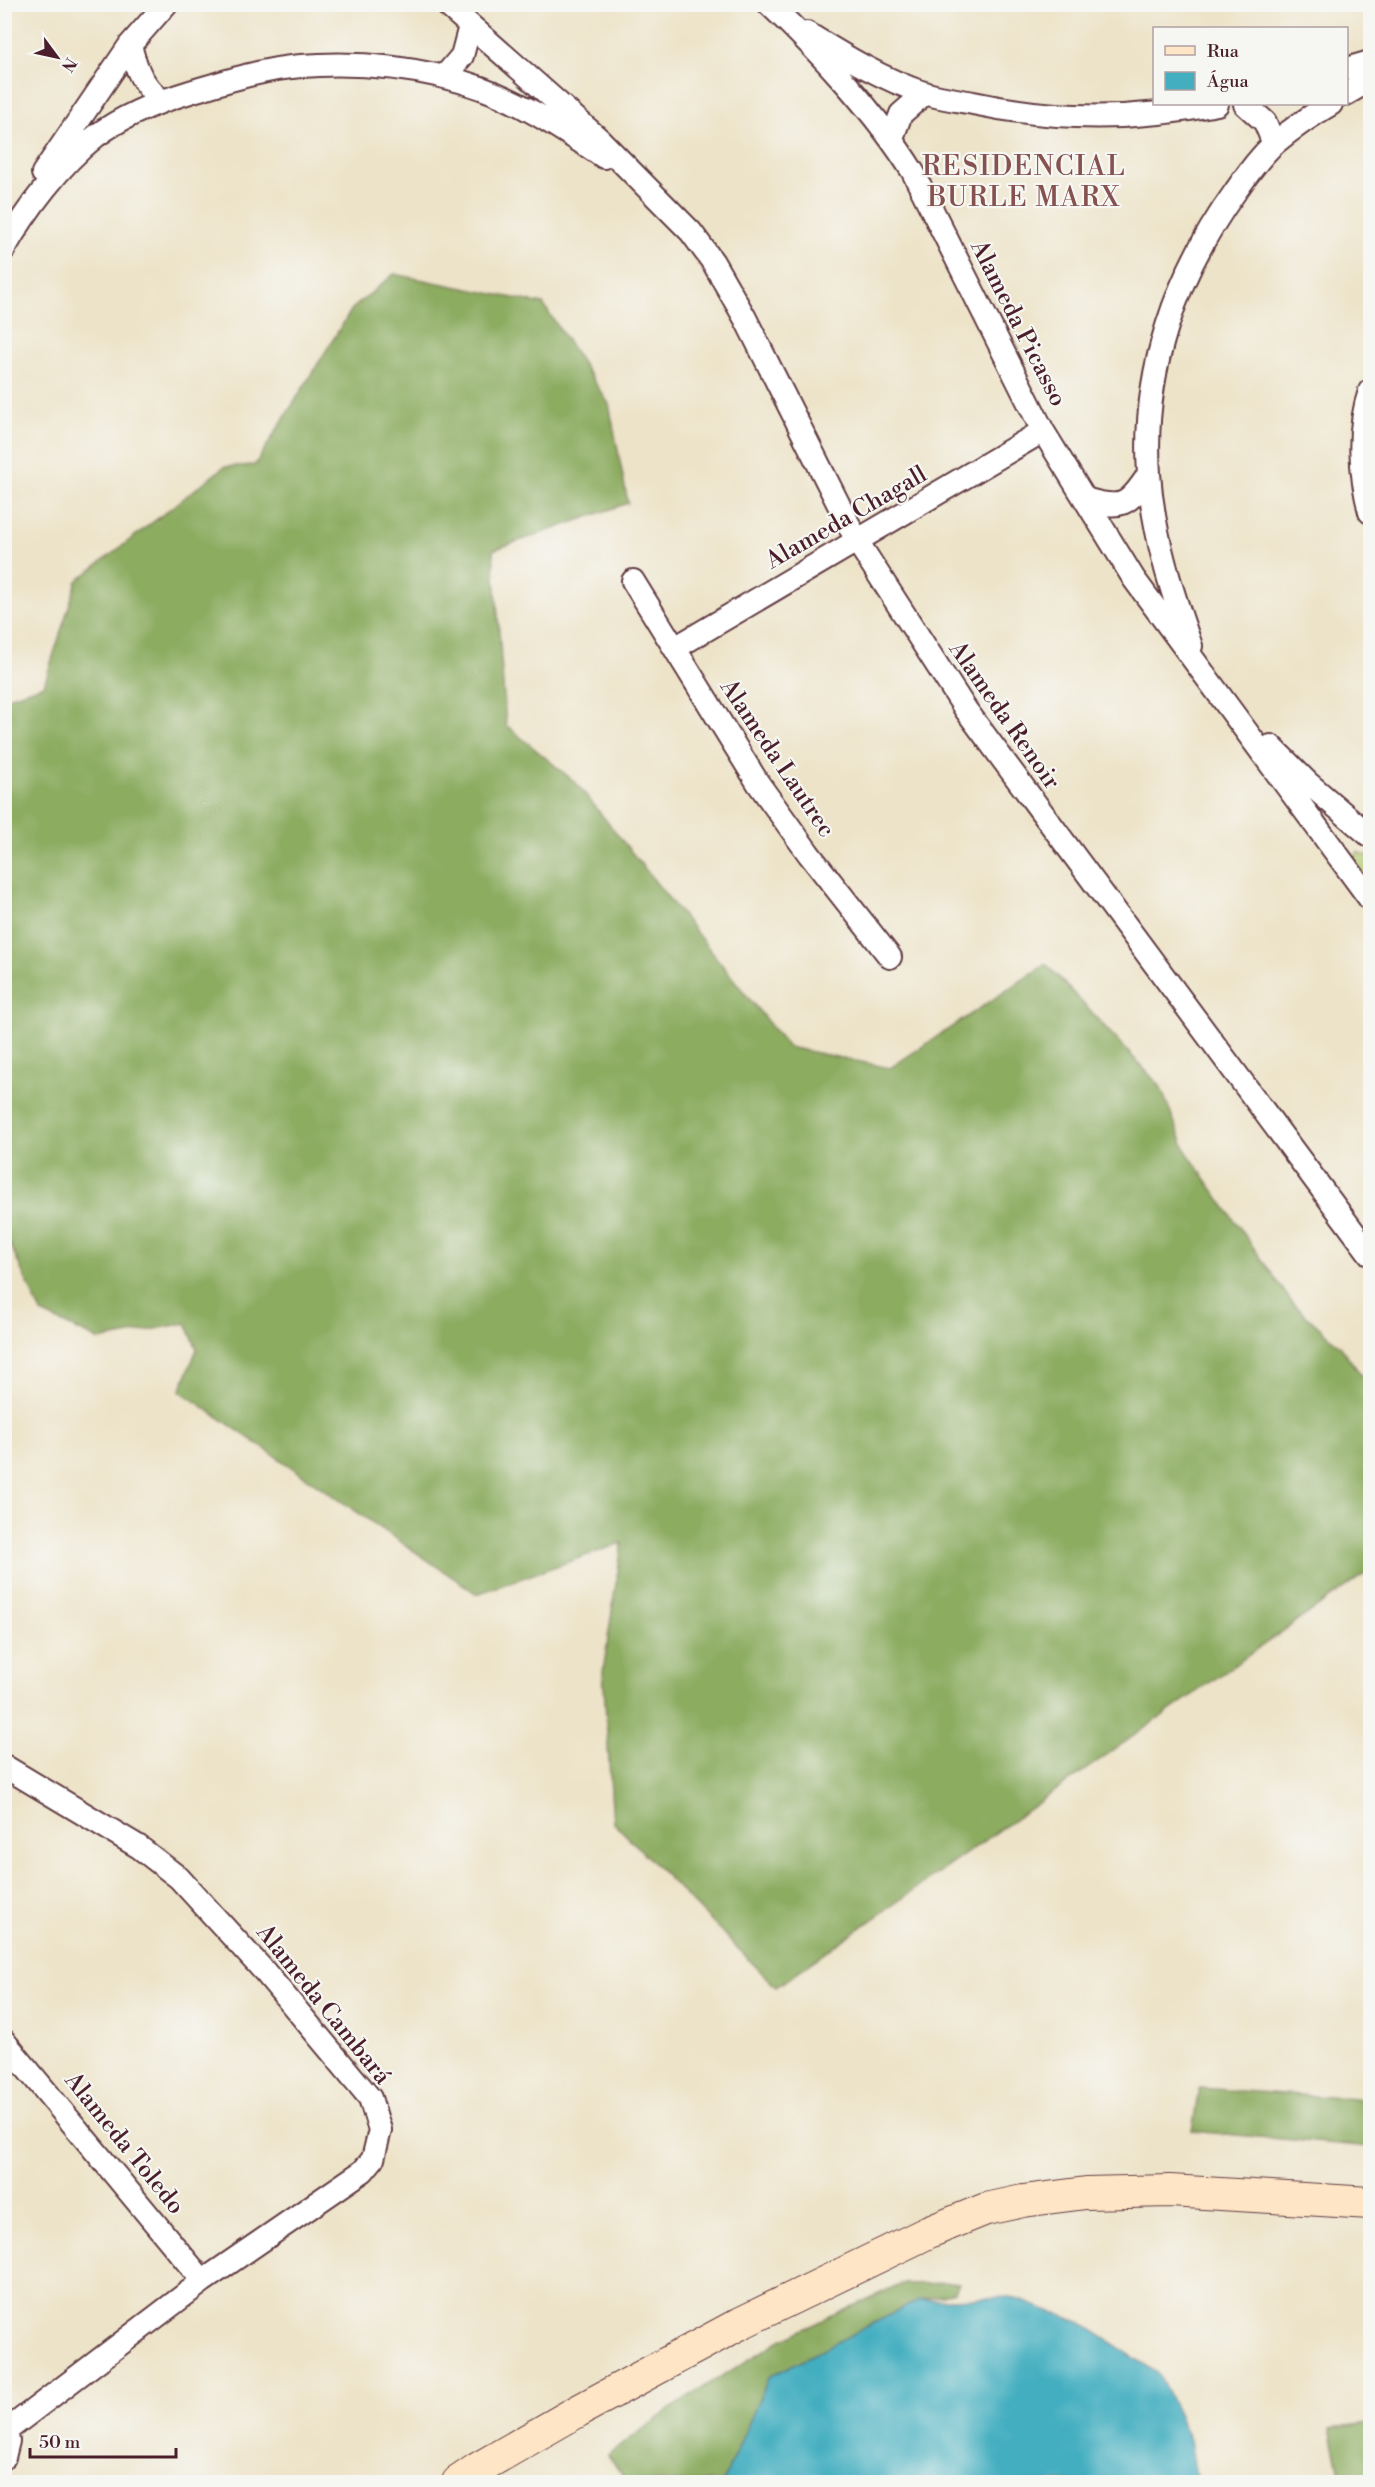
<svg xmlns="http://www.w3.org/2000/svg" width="1375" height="2487" viewBox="0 0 1375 2487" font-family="'Libre Bodoni',serif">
<rect width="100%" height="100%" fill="#f6f6f2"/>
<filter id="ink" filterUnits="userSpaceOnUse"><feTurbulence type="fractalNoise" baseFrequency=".0167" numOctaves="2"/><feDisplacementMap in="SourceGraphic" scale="12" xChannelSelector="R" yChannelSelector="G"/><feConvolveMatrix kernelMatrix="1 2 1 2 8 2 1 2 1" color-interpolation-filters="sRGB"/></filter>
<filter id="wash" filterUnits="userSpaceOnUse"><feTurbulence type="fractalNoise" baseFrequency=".008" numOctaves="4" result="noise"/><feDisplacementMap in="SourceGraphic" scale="24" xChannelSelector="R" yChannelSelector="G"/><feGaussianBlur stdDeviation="1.35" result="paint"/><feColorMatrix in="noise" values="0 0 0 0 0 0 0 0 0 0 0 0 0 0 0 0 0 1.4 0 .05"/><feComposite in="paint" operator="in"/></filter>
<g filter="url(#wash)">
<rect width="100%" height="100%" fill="#ede3c8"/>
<path fill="#b0c76c" stroke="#7d734c" stroke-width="1.5" d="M1358 852 1370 857V884L1352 859Z"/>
<path fill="#8cac60" stroke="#6b6646" stroke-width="1.5" d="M394 274 543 304 609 404 628 503 493 550 506 725 576 783 788 1047 890 1068 1046 964 1160 1086 1186 1151 1293 1304 1340 1346 1370 1387V1570L776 1987 613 1822 603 1672 622 1543 477 1594 180 1391 197 1349 186 1323 99 1340 41 1313 5 1233V698L44 685 77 581 224 467 255 465 352 309Z
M1199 2088 1370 2100V2147L1192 2131Z
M959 2283 955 2292 919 2300 769 2377 723 2482H627L608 2455 684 2399 781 2340 900 2284Z
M1370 2423V2482H1342L1330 2428Z"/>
<path fill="#42aec0" stroke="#466676" stroke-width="1.5" d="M1011 2297 1080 2322 1159 2374 1190 2440 1197 2482H723L769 2377 919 2300Z"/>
</g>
<g filter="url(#ink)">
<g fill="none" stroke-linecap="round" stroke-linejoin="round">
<g stroke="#623c43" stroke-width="26">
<path id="minor" d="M446 4 599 139 691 232 713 262 745 318 857 541 966 710 1370 1254
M769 4C819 51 877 114 913 172L1043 431 1134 579 1370 899
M807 33C844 56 882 79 924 93 940 98 957 100 973 103 1056 121 1135 121 1217 104
M130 45C136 69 142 85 162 101
M1346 69 1370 62
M444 77 462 56 470 26
M1346 94 1370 80
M1245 104 1265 122 1274 144
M892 138 901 114 925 93
M43 173 130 45 166 4
M4 249C27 208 60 165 96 136 124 115 157 102 190 92 227 81 263 69 301 66 359 61 426 68 481 88 526 104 564 131 604 157
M1370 391C1357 428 1360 474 1370 512
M1085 499C1122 510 1128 506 1149 474
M633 581 758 783 809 854 890 957
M1191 646C1171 590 1153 533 1149 474 1142 372 1176 274 1235 192 1247 175 1260 156 1275 143 1293 128 1312 115 1331 104
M675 648 1043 431
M1271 746 1307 782 1370 836
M4 1766 139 1847 179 1878 265 1972 370 2098 380 2130 373 2159 363 2171 203 2281 6 2431 8 2441 4 2457
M4 2041 203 2281"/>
</g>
<g stroke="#623c43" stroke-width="34">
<path id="secondary" d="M458 2482 477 2469 578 2411 741 2323 929 2232 986 2209 1023 2201 1086 2193 1170 2191 1370 2203"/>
</g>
<use href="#minor" stroke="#fff" stroke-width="22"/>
<use href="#secondary" stroke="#fee5c5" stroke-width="32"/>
</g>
</g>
<g text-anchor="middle" stroke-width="4.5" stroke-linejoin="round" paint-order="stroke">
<g font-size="24" fill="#4a1f2b" stroke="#f6f6f2">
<text transform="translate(1019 323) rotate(63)" y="8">Alameda Picasso</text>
<text transform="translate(846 517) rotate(-30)" y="8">Alameda Chagall</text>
<text transform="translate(1005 715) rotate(55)" y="8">Alameda Renoir</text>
<text transform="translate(778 758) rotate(56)" y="8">Alameda Lautrec</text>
<text transform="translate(324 2004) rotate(51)" y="8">Alameda Cambará</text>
<text transform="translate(125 2143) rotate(51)" y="8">Alameda Toledo</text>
</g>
<g font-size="27" letter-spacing="1.5" fill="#865250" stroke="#f6f6f2">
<text x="1024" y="175">RESIDENCIAL<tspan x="1024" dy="31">BURLE MARX</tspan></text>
</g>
</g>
<rect width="1375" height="2487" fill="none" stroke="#f6f6f2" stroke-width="24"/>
<rect x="1153" y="27" width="195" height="78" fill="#f6f6f2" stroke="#b1a0a2" stroke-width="1.5"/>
<rect x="1165" y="46" width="30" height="9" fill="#fee5c5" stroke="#b1a0a2" stroke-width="1.5"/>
<text x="1207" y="57" font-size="18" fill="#4a1f2b">Rua</text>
<rect x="1165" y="72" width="30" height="18" fill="#42aec0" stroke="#b1a0a2" stroke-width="1.5"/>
<text x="1207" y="87" font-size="18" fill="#4a1f2b">Água</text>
<g transform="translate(57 57) rotate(123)" stroke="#f6f6f2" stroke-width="4.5" paint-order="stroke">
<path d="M0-4.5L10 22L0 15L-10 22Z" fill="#4a1f2b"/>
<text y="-9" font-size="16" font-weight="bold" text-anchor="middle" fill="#4a1f2b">N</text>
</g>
<path d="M30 2448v9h146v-9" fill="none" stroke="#4a1f2b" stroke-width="3"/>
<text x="39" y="2448" font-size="18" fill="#4a1f2b" stroke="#f6f6f2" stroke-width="4.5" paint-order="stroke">50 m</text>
</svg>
